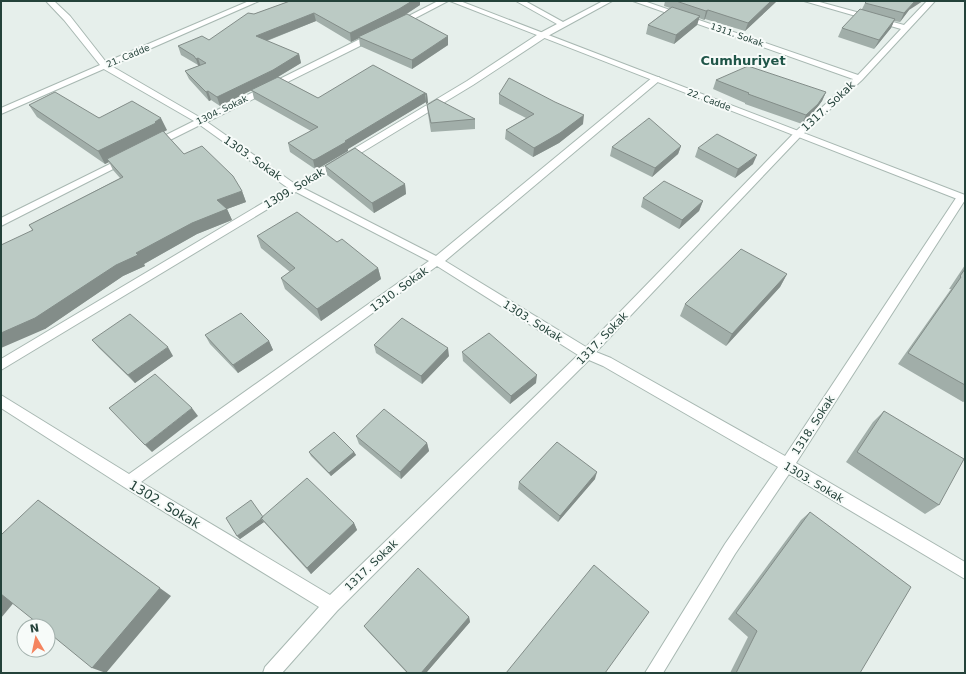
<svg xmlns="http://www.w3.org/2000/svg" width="966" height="674" viewBox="0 0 966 674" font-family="'DejaVu Sans',sans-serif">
<rect width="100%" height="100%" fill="#e6efeb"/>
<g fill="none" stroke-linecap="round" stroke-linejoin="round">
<g stroke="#a8b8b2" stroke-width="2">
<path id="minor" d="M438 1H448L402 25H396L395 23Z
M516 1H525L563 22 603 1H612L546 37 473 85 303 188 436 256 653 77H659L660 79 659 81 445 261 586 347 795 132 853 79 633 1H644L858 75 901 29 804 1H816L904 25 927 1H935L862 80 801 136 596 352 611 358 785 456 958 195H965V200L796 463 965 562V579L789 474 735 554 663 673H645L725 544 778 467 603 366 589 360 337 611 282 673H263L265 667 319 607 124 487 1 408V395L129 474 429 261 296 192 1 370V359L288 188 200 125 158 146H152L150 144 152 142 194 121 102 68V64H108L201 118 370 34H376V38L207 122 295 184 467 81 540 33 557 24ZM437 266 578 355 330 595 141 482Z
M124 157 129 160 127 162 1 226V218Z"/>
</g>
<g stroke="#a8b8b2" stroke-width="2">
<path id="tertiary" d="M46 1H54L70 16 106 62 249 1H259L1 114V108L100 65 64 20Z
M450 1H460L965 195V202Z"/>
</g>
<use href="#minor" fill="#fff" fill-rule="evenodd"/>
<use href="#tertiary" fill="#fff" fill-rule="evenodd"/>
</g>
<path fill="#a1aea9" d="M290 1H420V5L405 15 448 36V45L412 69 360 46 359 38 351 42 316 21 267 41 299 54 301 63 278 77 318 98 427 94 428 103 426 104V102L348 149V151L319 168 315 169 290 152 288 143 311 131 254 99 252 90 220 106 211 100 209 101 189 79 185 71 198 66V65L181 55 178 46 209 40 254 14Z
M665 1H777L745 31 705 19 704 20 699 18 697 25 674 44 646 34 648 25 670 8 664 6Z
M865 3 909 10 900 22 894 21 891 28 874 49 838 37 842 28 862 9Z
M716 80 826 92 822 101 813 113 802 124 745 104V103L713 89Z
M499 94 583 124 559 143 533 157 505 139 506 130 526 118 499 104Z
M29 105 167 130 164 132 184 154 242 191 246 202 227 209 232 220 197 234 144 264 145 266 123 276 45 329 32 230 29 225 120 178 113 170 109 162 105 164 37 117Z
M427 105 475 119V129L431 132 428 114Z
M681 146 678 154 652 177 610 156 612 147Z
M698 148 753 164 735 178 695 157Z
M325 166 405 184 406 194 374 213 327 175Z
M643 198 703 201 699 211 679 229 641 207Z
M257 236 337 242 378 268 381 279 321 321 285 289 281 278 290 272 261 248Z
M965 265V401L963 402 898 364 951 289H949Z
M787 274 780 287 726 346 680 316 685 304Z
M205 335 269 341 273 350 238 373 210 344Z
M92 340 173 356 135 383 99 348Z
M374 345 449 356 422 384 376 353Z
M462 352 536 383 510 404 463 361Z
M884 411 939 505 925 514 846 462 873 422Z
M356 436 427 443 429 451 401 479 359 444Z
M309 452H354L356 455 331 476 311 456Z
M595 479 558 522 518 489 519 482Z
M810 512 860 673H730L748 637 728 619 801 520Z
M263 517 354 523 357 530 311 574 264 522 240 539 237 536Z
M469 617 470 622 426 673H407L367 630 364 626Z"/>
<path fill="#838d89" d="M412 1H420V5L400 18 351 42 350 33Z
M771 1H777L745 31 748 23Z
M915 1H923L909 10 900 22 904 13Z
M708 10 705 19 704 20 706 11Z
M314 13 316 21 258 44 256 36Z
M700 16 697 25 674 44 676 35Z
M895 19 891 28 874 49 879 40Z
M448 36V45L412 69V60Z
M299 54 301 63 276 78 220 106 217 97Z
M198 58 201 67 199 68 196 59Z
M208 91 211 100 209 101 206 92Z
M826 92 822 101 813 113 802 124 806 115Z
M425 93 426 102 348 149V151L319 168 315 169 313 160Z
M427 94 428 103 426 104V95Z
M584 115 583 124 559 143 533 157 534 148Z
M161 118 167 130 107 159 109 162 105 164 98 151Z
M681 146 678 154 652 177 655 168Z
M757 155 753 164 735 178 738 169Z
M405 184 406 194 374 213 372 203Z
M242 191 246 202 227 209 232 220 197 234 144 264 145 266 123 276 45 329 1 348V333L136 253 217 200Z
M703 201 699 211 679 229 682 220Z
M378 268 381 279 321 321 317 309Z
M787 274 780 287 726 346 732 334Z
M269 341 273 350 238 373 233 365Z
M168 347 173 356 135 383 128 375Z
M448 348 449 356 422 384 421 376Z
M537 375 536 383 510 404 511 396Z
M192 408 198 416 152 452 145 445Z
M427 443 429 451 401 479 400 472Z
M354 452 356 455 331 476 329 473Z
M597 472 595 479 558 522 560 516Z
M38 500 171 596 106 673 92 668Z
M261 519 264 522 240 539 237 536Z
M354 523 357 530 311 574 307 568Z
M1 593 16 600 1 618Z
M469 617 470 622 426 673H421Z"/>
<path fill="#bbcac4" stroke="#838d89" d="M290 1H412L399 9 350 33 314 13 256 36 299 54 273 70 217 97 208 91 206 92 185 71 206 63 198 58 196 59 194 56 178 46 202 36 209 40 248 13 254 14Z
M676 1H771L748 23 708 10 706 11Z
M867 1H915L904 13 865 3Z
M672 7 700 16 676 35 648 25Z
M860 9 895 19 879 40 842 28Z
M407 14 448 36 412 60 358 37Z
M373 65 427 94 426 95 425 93 345 141 346 142 316 159 313 160 288 143 318 127 251 90 278 77 318 98Z
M748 66 826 92 818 104 806 115 748 94 749 93 716 80Z
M509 78 555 102 584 115 560 133 534 148 506 130 534 114 499 94Z
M55 92 99 118 132 101 161 118 155 122 156 123 98 151 29 105Z
M437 99 475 119 431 123 427 105Z
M649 118 681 146 655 168 612 147Z
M163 131 184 154 202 146 233 176 242 191 217 200 227 209 192 223 136 253 138 255 116 265 35 318 1 333V245L33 230 29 225 123 177 107 159Z
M717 134 757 155 738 169 698 148Z
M355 148 405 184 372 203 325 166Z
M664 181 703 201 682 220 643 198Z
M297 212 337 242 342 239 378 268 317 309 281 278 295 268 257 236Z
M741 249 787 274 732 334 685 304Z
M965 269V385L908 353 961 277 960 276Z
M241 313 269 341 233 365 205 335Z
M130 314 168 347 128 375 92 340Z
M402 318 448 348 421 376 374 345Z
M489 333 537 375 511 396 462 352Z
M155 374 192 408 145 445 109 408Z
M384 409 427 443 400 472 356 436Z
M884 411 964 459 939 505 857 452Z
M334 432 354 452 329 473 309 452Z
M557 442 597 472 560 516 519 482Z
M307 478 354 523 307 568 261 518Z
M38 500 160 588 92 668 48 632V626H41L1 594V535Z
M251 500 263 517 261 518V519L237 536 226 518Z
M810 512 911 587 860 673H736L757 631 736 613Z
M594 565 649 612 605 673H506Z
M418 568 469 617 421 673H408L364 626Z"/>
<g text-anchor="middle" stroke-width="4" stroke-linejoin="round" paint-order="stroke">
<g font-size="9" fill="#24423a" stroke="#f7fbf9">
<text transform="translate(737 35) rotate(19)" y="3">1311. Sokak</text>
<text transform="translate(128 56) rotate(-23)" y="3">21. Cadde</text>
<text transform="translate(709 100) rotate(21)" y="3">22. Cadde</text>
<text transform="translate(222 110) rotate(-26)" y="3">1304. Sokak</text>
</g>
<g font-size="11" fill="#24423a" stroke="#f7fbf9">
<text transform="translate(828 106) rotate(-43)" y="4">1317. Sokak</text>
<text transform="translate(253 158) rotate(35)" y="4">1303. Sokak</text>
<text transform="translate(294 188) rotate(-31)" y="4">1309. Sokak</text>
<text transform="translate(399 289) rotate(-36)" y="4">1310. Sokak</text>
<text transform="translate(533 321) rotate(32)" y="4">1303. Sokak</text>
<text transform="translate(602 338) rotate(-46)" y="4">1317. Sokak</text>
<text transform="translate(813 425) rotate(-57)" y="4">1318. Sokak</text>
<text transform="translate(814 482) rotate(31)" y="4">1303. Sokak</text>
<text transform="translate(371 565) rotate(-44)" y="4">1317. Sokak</text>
</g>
<g font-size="13" font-weight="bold" fill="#1f5548" stroke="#f7fbf9">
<text x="743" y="65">Cumhuriyet</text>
</g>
<g font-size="13" fill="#24423a" stroke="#f7fbf9">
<text transform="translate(165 504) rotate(31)" y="5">1302. Sokak</text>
</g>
</g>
<rect width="966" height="674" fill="none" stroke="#24423a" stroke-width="4"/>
<g transform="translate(36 638) rotate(351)"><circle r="19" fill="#f7fbf9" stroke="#a3b1ad"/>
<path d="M0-3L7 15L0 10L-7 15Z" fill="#f4845f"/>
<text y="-6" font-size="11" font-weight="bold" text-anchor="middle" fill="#24423a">N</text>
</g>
</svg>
